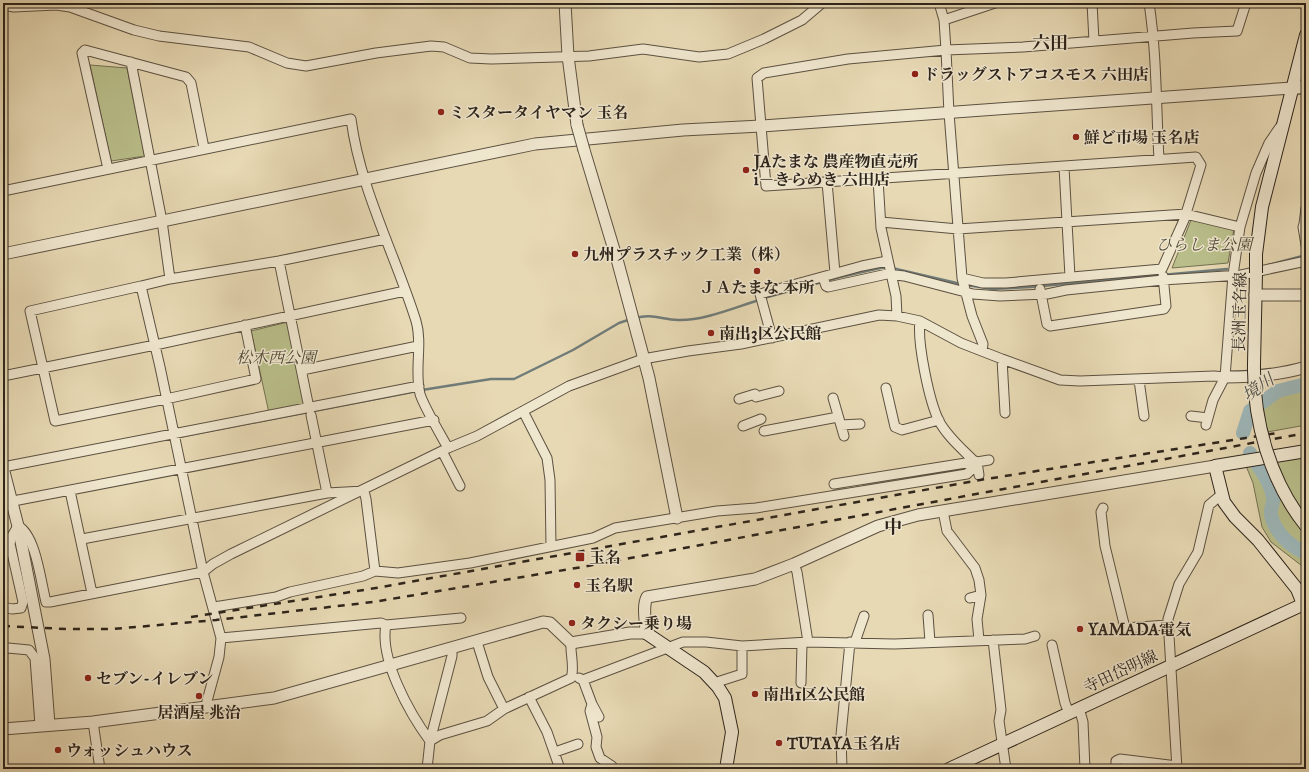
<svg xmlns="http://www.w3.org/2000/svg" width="1309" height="772" viewBox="0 0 1309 772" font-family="'IM FELL Great Primer','Noto Serif JP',serif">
<rect width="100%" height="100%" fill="#e7d9b4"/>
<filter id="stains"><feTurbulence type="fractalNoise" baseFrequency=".005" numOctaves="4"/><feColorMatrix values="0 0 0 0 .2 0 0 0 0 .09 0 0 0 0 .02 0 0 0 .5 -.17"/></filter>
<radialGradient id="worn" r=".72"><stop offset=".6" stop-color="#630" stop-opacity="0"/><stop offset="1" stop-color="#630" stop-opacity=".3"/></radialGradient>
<path fill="#b9be8a" stroke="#737152" d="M90 65 127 68 145 156 111 161Z
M1191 220 1234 229 1228 263 1172 268Z
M288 322 305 405 269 413 251 331Z
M1306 384V425L1262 433 1249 407 1278 391Z
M1306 446V569L1271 542 1262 527 1253 483 1244 461Z"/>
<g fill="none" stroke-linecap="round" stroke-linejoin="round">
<path stroke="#707c7a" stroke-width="2.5" d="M1268 265 1306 255
M892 268 961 284
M966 285 993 289 1031 287 1227 269
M764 298 840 277 880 268H887
M636 318C651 313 663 320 678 320 703 321 736 307 759 300
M422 390 491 379H514L573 350 619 323 631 319
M163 440 417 391"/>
<path stroke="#9db7b9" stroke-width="14" d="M1243 433 1250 411 1278 391 1306 384
M1250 453C1258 467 1270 480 1273 497 1274 503 1270 509 1271 515 1275 533 1291 547 1306 553"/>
<g stroke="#5c5141" stroke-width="11">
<path id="minor" d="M939 3 944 20 946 50 949 113 962 278 972 316 983 344 982 351
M1092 3 1094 41
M1149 3C1157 55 1156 107 1159 159
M3 5 14 7 56 5 70 7 134 30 159 36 249 47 287 63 306 66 376 53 431 46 444 47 470 58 491 59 589 56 643 49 699 57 728 54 764 39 802 20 822 3
M944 20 995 3
M131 62 162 221 170 279 141 286 160 367 203 572 221 638 219 657 207 701 208 707
M1064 167 1070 277
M108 169 82 53 85 50 186 77 191 83 204 148
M878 179 881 228 896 296 897 316
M827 182 835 273
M3 191 351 119C360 189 395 254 416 321 423 344 414 370 420 394 424 407 441 435 448 448
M1306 208 1304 224H1306
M881 222 958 229 1186 214 1240 227
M1304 224 1303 227 1306 245
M279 261 309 408
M823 277 826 286 828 287 887 274 904 276 973 294 1000 296 1047 294 1066 290 1163 280 1241 275 1306 261
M962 278 983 283H1006L1162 269 1184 220 1201 165 1196 157 766 186 757 78 764 73 848 59 946 50 1023 47 1193 33 1237 31 1246 3
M170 279 279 261 386 239
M141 286 30 311 55 421 166 399 256 379 245 325
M1040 289 1047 324 1050 326 1164 309 1166 306 1163 276
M920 321C917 342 929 401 939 421 947 436 961 448 973 460L977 462 989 460
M772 338 760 294 862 266 887 261
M1002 359 1005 413
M302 370 418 346
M3 376 155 345 405 291
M1139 380 1144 416
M886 388 895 427 902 430 939 420
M756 397 779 391
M833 398 844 436
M739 399 755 394
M523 411 547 458 550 480 551 546
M311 415 327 493
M1191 416 1208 418
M841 425 860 424
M1206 425 1213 400 1225 377 1233 275 1240 227 1256 173 1269 143 1280 127
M743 426 761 419
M764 431 838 417
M442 451 460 486
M977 462 979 475
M3 467 419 386
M834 484 972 462
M70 491 92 593
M3 503 434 420
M1103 508 1101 512 1105 546 1125 628 1167 625
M943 511 947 531 975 568 979 580 981 595 977 619 979 640
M82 539 327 493 364 491 366 499 375 571
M794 564 797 572 808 642
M970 598 981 595
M3 607 12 609 21 608 23 602 10 544 12 536 18 526C36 535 41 583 46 602H50L203 572 213 564 231 554 448 448 477 436 569 386 643 359 688 351 741 344 879 315 897 316 920 321 961 343 1002 359 1060 380 1080 381 1214 376 1225 377
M214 607 276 597 290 592 363 576 375 571 398 573 470 563 593 538 615 528 717 511 756 508 967 474 972 469 973 460
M928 615 930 642
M386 625 461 618
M221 638 381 623 386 625C379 659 410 714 430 741
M993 640 1001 710 999 721 1006 769
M477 642 488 677 504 709
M855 642 864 616
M1052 645 1065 703 1069 713
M3 649 8 648 29 650 35 658 40 725
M579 678 583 680 592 704 590 711 597 737 596 747 600 758 612 766 613 769
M583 680 683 642H706L742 646 808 642 894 644 1025 639 1035 636
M714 683 742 674V646
M801 683 802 644
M529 697 547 732 560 769
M592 704 599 717
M1079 708 1083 722 1085 769
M93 722 100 769
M430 741 440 735 487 721 504 709 571 678C575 668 570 653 571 643
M555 752 578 744
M427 769 430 741 452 656V649
M842 769 841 735 850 642
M1116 769V761L1120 759 1177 766
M1177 769 1168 619 1179 584 1198 552 1209 505 1221 495"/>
</g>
<g stroke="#5c5141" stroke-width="13">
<path id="tertiary" d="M565 3 568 56 577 125
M584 150 618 263 649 378 677 518
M3 254 535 144 683 130 761 126 1292 88
M1255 295H1306
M1225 377C1252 377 1280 375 1306 367
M3 468 18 526 44 659 49 725
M3 729 93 722 274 698 543 622 550 623 571 643 630 633H646C646 622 642 607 647 597L755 579 794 564 878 526 918 515 1215 466"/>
</g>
<g stroke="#2d241b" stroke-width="14">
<path id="secondary" d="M1292 88 1306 87
M1256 254 1262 207 1306 35
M1254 364 1256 273
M1303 604 1297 589 1258 540 1235 517 1224 502 1215 466 1306 451
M646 633 704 672 718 687 725 698 732 732 726 769
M949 769 1306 603"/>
</g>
<use href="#minor" stroke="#efe6ce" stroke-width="9"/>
<use href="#tertiary" stroke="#efe6ce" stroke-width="11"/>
<use href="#secondary" stroke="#efe6ce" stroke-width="12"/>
<path stroke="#2d241b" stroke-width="2.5" stroke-dasharray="7 7" stroke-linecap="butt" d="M191 617 376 588 980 480 1277 433
M3 626 66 629H113L216 620 373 602 582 567 1306 433"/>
<g stroke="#5c5141" stroke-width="13" stroke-linecap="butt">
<path id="tertiary-bridge" d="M577 125 584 150"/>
</g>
<g stroke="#2d241b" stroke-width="14" stroke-linecap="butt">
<path id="secondary-bridge" d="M1256 273V254
M1254 364C1253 421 1270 481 1306 526"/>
</g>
<use href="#tertiary-bridge" stroke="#efe6ce" stroke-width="11"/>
<use href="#secondary-bridge" stroke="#efe6ce" stroke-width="12"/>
</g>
<g fill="#8f2418" stroke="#efe6ce" stroke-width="1.5">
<circle cx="915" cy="74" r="4"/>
<circle cx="441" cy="112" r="4"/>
<circle cx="1076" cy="137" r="4"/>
<circle cx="746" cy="170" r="4"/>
<circle cx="575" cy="254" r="4"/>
<circle cx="757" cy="271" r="4"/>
<circle cx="711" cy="333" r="4"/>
<rect x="575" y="552" width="10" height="10" rx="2"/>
<circle cx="577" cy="585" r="4"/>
<circle cx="572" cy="623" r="4"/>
<circle cx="1080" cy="629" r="4"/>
<circle cx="88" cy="678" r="4"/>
<circle cx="755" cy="694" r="4"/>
<circle cx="199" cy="696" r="4"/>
<circle cx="779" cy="743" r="4"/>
<circle cx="58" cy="750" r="4"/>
</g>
<g text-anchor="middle" stroke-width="3" stroke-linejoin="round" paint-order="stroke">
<g font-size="16" font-weight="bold" fill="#2d241b" stroke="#efe6ce" text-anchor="start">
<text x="923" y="80">ドラッグストアコスモス 六田店</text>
<text x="449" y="118">ミスタータイヤマン 玉名</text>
<text x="1084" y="143">鮮ど市場 玉名店</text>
<text x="754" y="167">JAたまな 農産物直売所<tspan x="754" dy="18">i－きらめき 六田店</tspan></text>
<text x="583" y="260">九州プラスチック工業（株）</text>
<text x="757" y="293" text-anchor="middle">ＪＡたまな 本所</text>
<text x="719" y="339">南出3区公民館</text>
<text x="589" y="563">玉名</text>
<text x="585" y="591">玉名駅</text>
<text x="580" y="629">タクシー乗り場</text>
<text x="1088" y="635">YAMADA電気</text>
<text x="96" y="684">セブン-イレブン</text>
<text x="763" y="700">南出1区公民館</text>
<text x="199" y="718" text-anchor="middle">居酒屋 兆治</text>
<text x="787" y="749">TUTAYA玉名店</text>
<text x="66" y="756">ウォッシュハウス</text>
</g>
<g font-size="16" font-style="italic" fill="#504a37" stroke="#efe6ce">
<text x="1204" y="250">ひらしま公園</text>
<text x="276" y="363">松木西公園</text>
</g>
<g font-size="16" fill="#2d241b" stroke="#efe6ce">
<text transform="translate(1239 312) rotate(-89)" y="6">長洲玉名線</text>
<text transform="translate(1120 671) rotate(-25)" y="6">寺田岱明線</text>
</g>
<g font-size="17" font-style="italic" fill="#4f504a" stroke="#efe6ce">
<text transform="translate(1258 387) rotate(-34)" y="6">境川</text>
</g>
<g font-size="18" font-weight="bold" fill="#2d241b" stroke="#efe6ce">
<text x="1050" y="49">六田</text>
<text x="893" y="533">中</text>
</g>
</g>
<rect width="1309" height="772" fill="none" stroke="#e7d9b4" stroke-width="16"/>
<rect x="4" y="4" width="1301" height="764" fill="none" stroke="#2d241b" stroke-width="2"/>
<rect x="8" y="8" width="1293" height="756" fill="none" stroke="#2d241b"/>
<rect width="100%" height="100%" filter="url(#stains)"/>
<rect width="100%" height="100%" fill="url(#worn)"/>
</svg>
